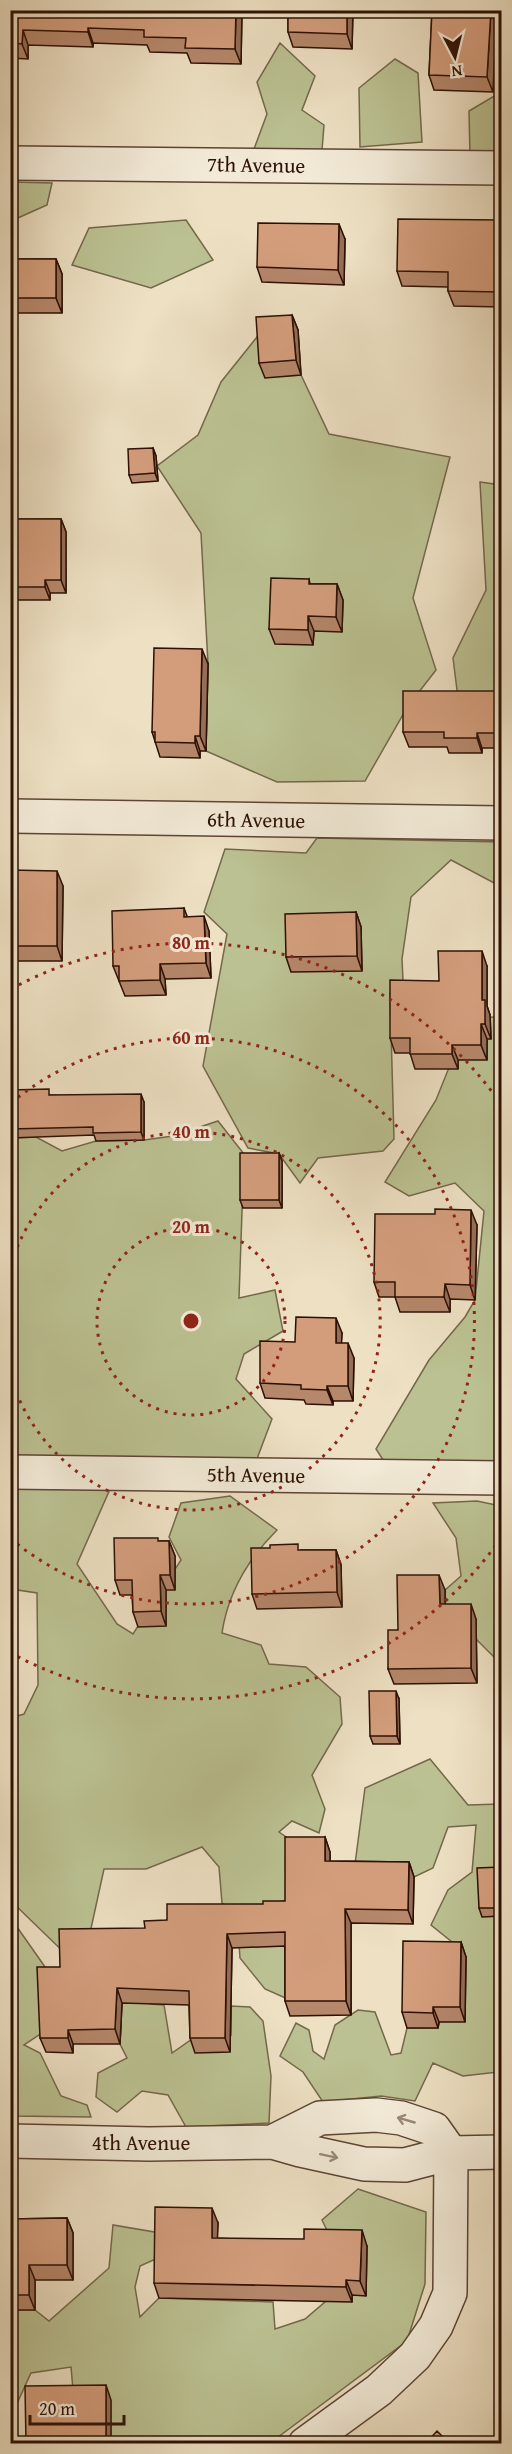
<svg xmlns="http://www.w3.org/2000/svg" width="512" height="2454" viewBox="0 0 512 2454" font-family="'Gentium Book Plus',serif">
<rect width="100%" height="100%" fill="#ede0c3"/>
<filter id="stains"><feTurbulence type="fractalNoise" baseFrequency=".00333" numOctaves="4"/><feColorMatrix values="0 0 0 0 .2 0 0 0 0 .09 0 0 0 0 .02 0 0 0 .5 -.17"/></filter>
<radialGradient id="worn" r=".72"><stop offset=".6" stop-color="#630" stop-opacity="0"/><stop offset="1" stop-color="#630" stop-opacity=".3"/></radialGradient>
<path fill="#bbc192" stroke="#74684b" stroke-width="1.5" d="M280 43 315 76 302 110 324 125 322 150 254 149 267 114 257 82Z
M395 59 418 73 422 142 360 147 359 88Z
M501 92V155L470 156 469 111Z
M11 182 52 183 47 205 11 221Z
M186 220 213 260 151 288 72 265 89 228Z
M261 332 265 377 301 375 329 434 450 457 413 598 436 670 408 706 365 781 277 782 206 751 208 664 201 533 157 466 198 435 221 382Z
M480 482 501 485V706H459L453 658 486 590Z
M317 838 501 842V895L498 885 451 860 411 897 402 959 403 981 390 993 394 1139 383 1151 318 1158 300 1183 279 1154 248 1148 203 1066 227 934 204 912 225 849 306 853Z
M501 1016V1468L385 1463 376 1449 429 1360 465 1317 475 1300 484 1211 455 1183 409 1196 385 1182 436 1100 448 1070 485 1018Z
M218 1121 244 1154 239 1298 275 1290 283 1331 244 1354 236 1379 272 1419 255 1464 111 1487 77 1564 117 1624 133 1634 181 1560 169 1537 181 1503 230 1496 277 1530C248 1559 228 1592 222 1633L261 1645 269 1664 306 1667 340 1697 342 1724 312 1775 325 1809 319 1833 292 1821 279 1832 298 1845 281 1939 302 1987 290 2000 265 1989 240 1958 237 1915 222 1903 219 1867 202 1847 146 1869H104L90 1933 78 1966 13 1903 10 1883V1718L24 1714 38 1685 37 1593 11 1589V1138L36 1137 62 1151 96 1141 144 1140 173 1136Z
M477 1501 501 1506V1664L476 1639 445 1619V1590L461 1576 456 1538 433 1503Z
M430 1759 468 1805 501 1804V2125L498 2072 463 2076 433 2063 415 2101 381 2096 323 2102 303 2072 280 2056 296 2023 309 2030 313 2051 324 2059 335 2025 358 2010 375 2012 391 2055 401 2053 407 2028H438L439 2022 466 1957 457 1946 431 1925 448 1890 472 1872 476 1825 448 1827 433 1868 414 1877H384L350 1902 365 1788Z
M10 1917 50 1974 45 2031 24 2045 40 2053 61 2096 87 2105 91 2117 11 2116Z
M151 1980V2004L164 2005 172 2053 195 2037 231 2035V2006L250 2007 263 2021 271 2076 269 2123 186 2127 168 2095 142 2091 117 2112 96 2097 98 2073 127 2058 120 2044 122 1995Z
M358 2189 426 2212 425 2284 407 2341 270 2443H111V2401H74L71 2367 31 2373 15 2408 14 2443 11 2444V2310H35L49 2321 109 2268 113 2225 160 2233V2257L140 2266 135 2287 140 2317 159 2298 273 2302 275 2329 305 2319 326 2301 334 2245 322 2220Z"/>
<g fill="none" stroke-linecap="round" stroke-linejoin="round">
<g stroke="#5d4434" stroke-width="36">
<path id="minor" d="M10 163 502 168
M10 816 502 823
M10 1472 502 1478
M10 2141 149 2144 272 2142 300 2150 364 2164 405 2165 451 2153 502 2152
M272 2142 320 2118 376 2115 401 2118 434 2129 451 2153
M305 2444 379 2390 415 2356 436 2326 450 2293 451 2153"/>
</g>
<use href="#minor" stroke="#f3ebd8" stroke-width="33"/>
</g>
<path fill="#b5876b" stroke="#2d1004" stroke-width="1.5" d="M10 10H242L241 64 191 63 187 53 150 52 147 45 93 43V47L28 45V59L10 58Z
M288 10H353L352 49 293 47 288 32Z
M432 10H491L496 24 493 92 434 90 429 75Z
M501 220V307L454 306 448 291V287L402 286 397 271Z
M345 239 344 285 262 282 257 267Z
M10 259H56L62 274V313H11L10 324Z
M292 315 298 330 301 375 265 378 259 363Z
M153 448 156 456 158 481 132 483 129 475Z
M10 519H61L66 532V593H50V600H10Z
M309 579 310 584H337L343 600 342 632 314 631 313 645 275 644 269 629Z
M10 651 17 666 16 744H12V753H10Z
M208 664 206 751H200V758L160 757 152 732Z
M501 691V748H482V753H449L447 747H409L403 732Z
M10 870 63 886 62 961H10Z
M184 908 187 916 209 931 211 978 165 979 166 995 125 996 113 966Z
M356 912 361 927 362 971 291 972 286 957Z
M487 966V1006L490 1015 491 1039H487V1060H458V1069H415L410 1053H395L390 1038 439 981Z
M10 1090 51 1095 144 1102V1140L96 1141 94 1135 10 1138Z
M279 1153 282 1161V1208H243L240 1200Z
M477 1225 475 1300 450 1299V1312H400L395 1297H379L374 1282Z
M342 1333 341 1343 354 1358 353 1401H333V1405L306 1404 304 1400 265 1398 260 1383 295 1342Z
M160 1541H169L175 1556V1590H166V1626L138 1627 133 1612 132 1595H120L115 1580Z
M301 1550H336L341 1565 342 1607 257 1609 252 1594Z
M445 1590V1604L476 1619 477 1683 394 1684 388 1669 398 1630Z
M399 1699 400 1744H373L370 1736Z
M325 1837 330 1852V1861L409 1862 414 1877 413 1924 351 1923V2015L290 2016 285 2001V1946L232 1948 230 2052 195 2053 190 2038 189 2005 122 2003 120 2044H73V2053L46 2052 40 2038 60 1967 145 1928 167 1920 285 1901Z
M501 1867V1916L482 1917 479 1908Z
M461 1942 466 1957 465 2022H439L438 2028H407L402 2012Z
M67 2218 73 2233V2280H35V2310H10V2219Z
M218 2223 217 2238 367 2246 366 2296 352 2295V2302L159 2298 154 2283Z"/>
<path fill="#946e57" stroke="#2d1004" stroke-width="1.5" d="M236 10H242L241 64 235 49Z
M347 10H353L352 49 347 34Z
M491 10 496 24 493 92 487 77Z
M88 28 93 43V47L88 32Z
M23 30 28 45V59L22 44Z
M339 224 345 239 344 285 338 270Z
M500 256 501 261V299L499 292Z
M56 259 62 274V313L56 298Z
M292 315 298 330 301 375 296 360Z
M153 448 156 456 158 481 155 473Z
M61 519 66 532V593L61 580Z
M45 580 50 593V600L45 587Z
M337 584 343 600 342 632 336 617Z
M308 616 314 631 313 645 308 630Z
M202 649 208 664 206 751 200 736Z
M11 651 17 666 16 744 10 729Z
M477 733 482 748V753L477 738Z
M195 736 200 751V758L195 743Z
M10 740 12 744V753L10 750Z
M57 871 63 886 62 961 57 946Z
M356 912 361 927 362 971 357 956Z
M204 916 209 931 211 978 206 963Z
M482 951 487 966V1006L490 1015 491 1039 485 1024 482 1000Z
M160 964 165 979 166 995 160 980Z
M481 1024 487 1039V1060L481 1045Z
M452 1045 458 1060V1069L452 1054Z
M141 1094 144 1102V1140L141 1132Z
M279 1153 282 1161V1208L279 1200Z
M471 1210 477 1225 475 1300 470 1285Z
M445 1284 450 1299V1312L444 1297Z
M336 1318 342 1333 341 1358 336 1343Z
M348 1343 354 1358 353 1401 348 1386Z
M327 1386 333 1401V1405L327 1390Z
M169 1541 175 1556V1590L170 1575Z
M336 1550 341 1565 342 1607 337 1592Z
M160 1575 166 1590V1626L161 1611Z
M439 1575 445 1590V1619L440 1604Z
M471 1604 476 1619 477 1683 471 1668Z
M396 1691 399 1699 400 1744 397 1736Z
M325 1837 330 1852V1876L325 1861Z
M409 1862 414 1877 413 1924 408 1910Z
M345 1909 351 1923V2015L346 2001Z
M227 1934 232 1948 230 2052 225 2038Z
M461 1942 466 1957 465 2022 460 2007Z
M117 1988 122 2003 120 2044 115 2029Z
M433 2007 439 2022 438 2028 433 2013Z
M68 2030 73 2044V2053L68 2038Z
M212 2208 218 2223 217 2253 212 2238Z
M67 2218 73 2233V2280L67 2265Z
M362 2230 367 2246 366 2296 360 2281Z
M29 2265 35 2280V2310L29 2295Z
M346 2280 352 2295V2302L346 2287Z
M106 2385 111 2400V2444H106Z"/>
<path fill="#d39d7c" stroke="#2d1004" stroke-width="1.5" d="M10 10H236L235 49 185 48 186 38 144 37V30L88 28V32L23 30 22 44 10 43Z
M288 10H347V34L288 32Z
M432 10H491L487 77 429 75Z
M398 219 501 220V256H500L499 292 448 291V272L397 271Z
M258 223 339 224 338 270 257 267Z
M10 259H56V298H10Z
M292 315 296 360 259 363 256 317Z
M153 448 155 473 129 475 128 449Z
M10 519H61V580H45V587H10Z
M271 578 309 579V584H337L336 617 308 616V630L269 629Z
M154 648 202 649 200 736H195V743L155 742V732H152Z
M10 651H11L10 720Z
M403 691H501V733H477V738H444V732H403Z
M10 870 57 871V946H10Z
M184 908V917L204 916 206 963 160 964V980L119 981V966H113L112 911Z
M356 912 357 956 286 957 285 914Z
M438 951H482V1000H485V1024H481V1045H452V1054H410V1038H390V980L439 981Z
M49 1089V1095L141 1094V1132L93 1133V1127L10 1129V1090Z
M240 1153H279V1200H240Z
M435 1209 471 1210 470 1285 445 1284 444 1297H395V1282H374L375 1214H435Z
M296 1317 336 1318V1343H348V1386H327V1390L301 1389V1385L260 1383V1341L295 1342Z
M114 1538H158V1541H169L170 1575H160L161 1611 133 1612 132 1580H115Z
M298 1544V1550H336L337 1592 252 1594 251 1548H270V1545Z
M397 1575H439L440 1604H471V1668L388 1669V1630H398Z
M369 1691H396L397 1736H370Z
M285 1837H325V1861L409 1862 408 1910 345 1909 346 2001H285V1932L227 1934 225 2038H190L189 1991 117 1988 115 2029 68 2030V2038H40L37 1967H60L59 1929 145 1928 144 1921 167 1920V1904H263V1901H285Z
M501 1867V1908H479L477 1868Z
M403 1941 461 1942 460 2007H433V2013L402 2012Z
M155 2207 212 2208V2238L304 2239V2229L362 2230 360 2281 346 2280V2287L154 2283Z
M67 2218V2265H29V2295H10V2219Z
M106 2385V2444H26L25 2386Z
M437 2431 450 2444H425Z"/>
<defs><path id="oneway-shaft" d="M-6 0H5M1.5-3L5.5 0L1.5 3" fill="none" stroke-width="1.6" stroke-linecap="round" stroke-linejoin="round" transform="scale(1.5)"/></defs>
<g stroke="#9a8879">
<use href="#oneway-shaft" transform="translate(406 2120) rotate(-164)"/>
<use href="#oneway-shaft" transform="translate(329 2156) rotate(12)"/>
</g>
<g fill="none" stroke="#8f2418" stroke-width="3" stroke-dasharray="3 6">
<circle cx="191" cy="1321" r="94"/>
<path d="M11 1264A189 189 0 1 1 11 1378"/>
<path d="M11 1103A283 283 0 1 1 11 1539"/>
<path d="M501 1538A378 378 0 0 1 11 1653M11 989A378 378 0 0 1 501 1104"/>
</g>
<g text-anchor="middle" stroke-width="6" stroke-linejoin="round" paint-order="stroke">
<g font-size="21" fill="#2d1004" stroke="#f3ebd8">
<text transform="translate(256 165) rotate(1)" y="7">7th Avenue</text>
<text transform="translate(256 820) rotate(1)" y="7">6th Avenue</text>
<text transform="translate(256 1475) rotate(1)" y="7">5th Avenue</text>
<text x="141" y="2150">4th Avenue</text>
</g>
</g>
<circle cx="191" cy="1321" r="9" fill="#8f2418" stroke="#f3ebd8" stroke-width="3"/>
<g font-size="18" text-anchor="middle" font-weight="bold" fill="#8f2418" stroke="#f3ebd8" stroke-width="6" stroke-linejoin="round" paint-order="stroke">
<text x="191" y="949">80 m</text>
<text x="191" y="1044">60 m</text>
<text x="191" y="1138">40 m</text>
<text x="191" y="1233">20 m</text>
</g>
<rect width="512" height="2454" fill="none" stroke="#ede0c3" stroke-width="36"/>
<rect x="12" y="12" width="488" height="2430" fill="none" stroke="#2d1004" stroke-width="3"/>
<rect x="18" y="18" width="476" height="2418" fill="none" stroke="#2d1004" stroke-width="1.5"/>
<g transform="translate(455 57) rotate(173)" stroke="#f3ebd8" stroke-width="4.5" paint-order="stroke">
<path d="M0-4.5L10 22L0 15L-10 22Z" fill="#2d1004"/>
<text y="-9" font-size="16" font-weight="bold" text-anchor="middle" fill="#2d1004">N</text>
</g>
<path d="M30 2415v9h94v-9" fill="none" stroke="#2d1004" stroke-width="3"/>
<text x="39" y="2415" font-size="18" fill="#2d1004" stroke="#f3ebd8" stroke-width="4.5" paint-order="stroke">20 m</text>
<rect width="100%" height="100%" filter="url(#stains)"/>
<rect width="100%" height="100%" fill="url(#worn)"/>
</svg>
